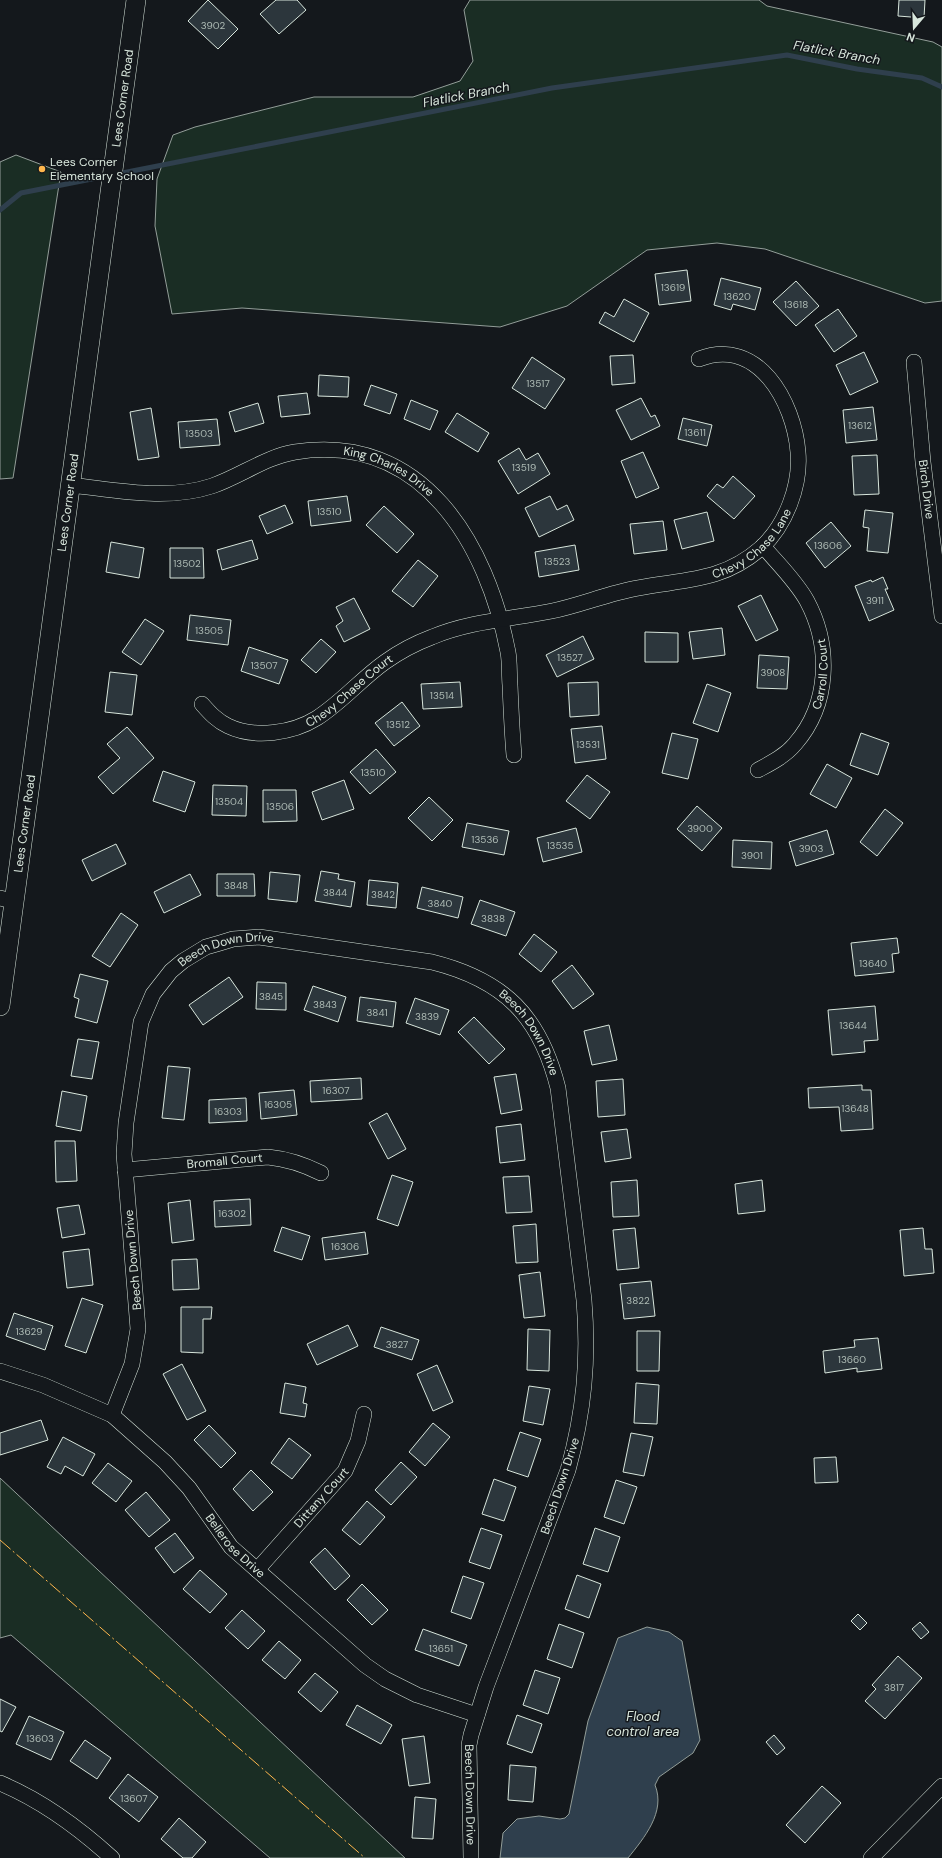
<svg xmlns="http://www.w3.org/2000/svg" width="942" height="1858" viewBox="0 0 942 1858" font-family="'DM Sans',sans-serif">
<rect width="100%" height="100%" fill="#14181c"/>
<path fill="#1a2d24" stroke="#939e99" d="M470 0H759L767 6 933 42 942 47V301L925 303 765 249 717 243 647 250 567 306 500 327 242 308 172 314 155 226 157 179 173 135 195 127 314 97H413L460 81 473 61 464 10Z
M16 155 61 172 13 478 0 479V162Z
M0 1478 405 1858H270L11 1635 0 1638Z"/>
<path fill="#2f3f4d" stroke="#939e99" d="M647 1627 669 1632 682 1641 700 1740 693 1753 659 1777 655 1785C666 1812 644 1838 628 1858H500L503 1833 517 1819 539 1816 560 1819 565 1818 569 1814 588 1721 618 1638Z"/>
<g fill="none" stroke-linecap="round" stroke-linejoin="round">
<path stroke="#2f3f4d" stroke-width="5" d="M117 174 552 88 787 55 857 69 922 78 942 87
M0 210 21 193 107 176"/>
</g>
<path fill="#2c363c" stroke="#d8e6dc" d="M208 0 238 29 218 49 188 21Z
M276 0H297L306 10 279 34 260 14Z
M899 0H925L924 18 898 16Z
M687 270 691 301 659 305 655 274Z
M721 278 761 288 755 310 733 304 731 310 714 305Z
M796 281 819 306 796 326 773 302Z
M624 299 649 313 634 342 599 323 605 312 614 317Z
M838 309 857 336 834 352 815 325Z
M864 352 878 382 850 395 836 365Z
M633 355 635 383 612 385 610 356Z
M532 357 565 379 545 409 512 388Z
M319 375 349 377 348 397 318 396Z
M371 385 397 394 390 414 364 405Z
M307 393 310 414 281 417 278 396Z
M641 398 651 417 655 415 660 426 631 440 616 410Z
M411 400 438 411 430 430 404 419Z
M258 403 264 423 235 432 229 412Z
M873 407 877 440 846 443 843 410Z
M151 408 159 457 138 460 130 412Z
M457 413 489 433 478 452 445 432Z
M683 418 712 425 707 446 678 439Z
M217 419 220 445 180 448 178 422Z
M519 448 526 460 538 453 550 474 518 494 498 461Z
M643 452 659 488 636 498 621 461Z
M877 455 879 494 854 495 852 456Z
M733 476 755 496 734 519 707 496 717 484 723 488Z
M347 496 351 521 311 526 308 501Z
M550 496 557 510 567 505 574 520 539 537 525 508Z
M285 505 293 523 267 534 259 516Z
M384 506 414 534 397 553 366 525Z
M865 510 893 513 888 553 867 551 869 528 863 527Z
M707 512 714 541 682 549 674 520Z
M663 521 667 550 634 554 630 524Z
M831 522 851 546 825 568 806 543Z
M252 540 258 559 222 570 217 550Z
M111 542 144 548 139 578 106 572Z
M575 545 579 570 539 577 535 552Z
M170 548H203L204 578H170Z
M418 560 438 576 413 607 392 591Z
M883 577 888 589H885L894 610 869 621 855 586 871 580 872 582Z
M761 595 778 630 756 641 738 606Z
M354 598 370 629 344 642 336 626 343 621 336 607Z
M190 615 231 620 228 645 187 640Z
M145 619 164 631 141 665 122 652Z
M722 628 725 655 693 659 689 632Z
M645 632 678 633V662H645Z
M583 636 594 659 557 677 546 655Z
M321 639 336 652 316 673 301 660Z
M249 647 288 660 279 684 241 671Z
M759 655 789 657 787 689 757 688Z
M110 672 137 675 132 715 105 712Z
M460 682 462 707 423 709 421 684Z
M598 682 599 715 570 717 568 683Z
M707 684 731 693 718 732 693 723Z
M402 702 420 726 394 746 375 723Z
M602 726 606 759 575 763 571 729Z
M127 727 154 758 113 794 98 777 120 758 107 744Z
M672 733 698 739 688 779 662 773Z
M861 733 889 743 878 775 850 765Z
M376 749 396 772 370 794 350 772Z
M827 764 852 778 836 808 810 794Z
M163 771 195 782 185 812 153 801Z
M587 775 610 792 590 819 566 801Z
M344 780 354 809 322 820 312 792Z
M213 785 247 786 246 816 212 815Z
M263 790H296L297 821 263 822Z
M429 797 453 820 432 841 408 818Z
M697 806 722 828 702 851 677 829Z
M885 809 903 823 877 856 860 842Z
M467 823 509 831 504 855 462 847Z
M576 828 582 852 543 862 537 838Z
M827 830 834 854 796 866 789 842Z
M733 840 772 842 771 869 732 867Z
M116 844 126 864 92 881 82 860Z
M321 871 339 874 338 879 355 882 351 907 315 901Z
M270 872 300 875 297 902 268 899Z
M190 874 201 895 164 913 154 892Z
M217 874H254L255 896H217Z
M369 880 398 883 396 908 367 905Z
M422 887 463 897 458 918 417 908Z
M480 900 515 912 506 936 471 924Z
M121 913 138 925 110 967 92 956Z
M534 934 557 952 541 972 519 954Z
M897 938 899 953 892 954 894 972 855 976 851 943Z
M572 965 594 994 573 1009 552 981Z
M80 974 108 981 97 1023 75 1017 79 999 74 997Z
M229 977 243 997 203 1025 189 1005Z
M257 982 286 983V1010L256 1009Z
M313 986 346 997 338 1022 304 1010Z
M360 997 396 1002 393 1027 357 1021Z
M415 998 449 1010 440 1035 406 1023Z
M875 1006 878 1040 864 1041 865 1052 832 1055 828 1010Z
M474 1017 505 1049 489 1064 458 1032Z
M609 1025 617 1060 592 1065 584 1031Z
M78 1039 99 1042 92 1079 71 1076Z
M168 1066 190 1068 184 1120 162 1118Z
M516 1074 522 1110 501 1114 494 1077Z
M361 1078 362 1099 311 1102 310 1081Z
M623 1079 625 1115 598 1117 596 1081Z
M862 1085V1090H871L873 1129 841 1131 839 1107 809 1108 808 1088Z
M294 1090 297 1115 261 1119 259 1093Z
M62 1091 87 1096 81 1131 56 1126Z
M246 1098 247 1121 209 1123V1100Z
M387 1113 406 1149 388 1159 369 1123Z
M521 1124 525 1160 500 1163 496 1127Z
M627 1129 631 1158 605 1162 601 1132Z
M55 1141H75L77 1181 56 1182Z
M392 1175 413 1182 398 1226 377 1219Z
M529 1176 532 1212 506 1213 503 1177Z
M637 1180 639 1216 613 1217 611 1182Z
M762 1180 765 1211 738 1214 735 1184Z
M250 1199 251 1225 215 1227 214 1201Z
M190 1200 194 1240 172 1243 168 1203Z
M79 1205 85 1234 62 1238 57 1208Z
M536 1224 538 1262 516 1263 513 1226Z
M282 1227 310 1236 302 1260 274 1251Z
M635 1228 639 1268 617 1270 613 1230Z
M923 1228 925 1249H932L934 1273 904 1276 900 1230Z
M365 1232 368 1254 325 1260 322 1238Z
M89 1249 93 1285 67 1288 63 1252Z
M197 1259 199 1289 173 1290 172 1260Z
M540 1272 545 1316 524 1318 519 1275Z
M651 1281 655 1316 624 1319 620 1284Z
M82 1298 103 1305 86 1353 65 1346Z
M181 1307H212L211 1319H203V1353L181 1352Z
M14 1313 53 1326 45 1350 6 1336Z
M348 1325 358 1346 317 1365 307 1344Z
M381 1327 419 1340 412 1360 374 1347Z
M528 1329 550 1330 549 1371 527 1370Z
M637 1331H660L659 1371H637Z
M878 1338 882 1369 857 1372V1368L825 1373 823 1351 855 1347 854 1340Z
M182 1364 206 1411 187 1420 163 1374Z
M437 1365 453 1402 433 1411 417 1374Z
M285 1383 306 1387 303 1403 307 1404 305 1417 280 1413Z
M636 1383 659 1385 657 1424 634 1423Z
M529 1386 550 1389 543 1425 523 1421Z
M41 1420 48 1440 0 1455V1433Z
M433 1423 450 1437 425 1466 409 1452Z
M209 1425 236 1453 221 1468 194 1440Z
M520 1432 541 1439 528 1477 507 1470Z
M631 1433 653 1437 644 1476 623 1472Z
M63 1437 95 1454 83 1476 65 1466 61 1474 47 1467Z
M289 1438 311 1455 292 1479 271 1463Z
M836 1457 838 1482 815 1483 814 1458Z
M401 1462 417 1477 391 1505 375 1490Z
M108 1463 132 1481 116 1502 92 1483Z
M251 1470 273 1492 253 1511 233 1489Z
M494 1479 516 1487 504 1521 482 1514Z
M616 1480 637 1487 624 1524 604 1517Z
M146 1492 170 1520 149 1537 125 1510Z
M367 1501 385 1517 360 1545 342 1530Z
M481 1528 502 1535 490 1569 469 1562Z
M595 1528 620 1537 608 1572 583 1564Z
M175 1533 194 1558 174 1573 155 1548Z
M325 1548 350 1576 335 1590 310 1562Z
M200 1570 227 1594 210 1613 183 1589Z
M577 1575 601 1584 589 1618 565 1609Z
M463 1576 484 1583 471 1619 451 1612Z
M362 1584 388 1610 372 1625 347 1600Z
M242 1610 265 1631 248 1649 225 1628Z
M858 1614 867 1623 860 1630 851 1621Z
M920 1622 929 1632 921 1639 912 1629Z
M559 1624 584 1633 572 1668 547 1659Z
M423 1629 467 1645 459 1666 415 1650Z
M279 1641 301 1660 285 1679 262 1660Z
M898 1656 922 1678 885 1719 865 1701 876 1689 872 1685Z
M535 1670 560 1678 548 1714 523 1705Z
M315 1673 338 1692 321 1712 298 1692Z
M0 1699 16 1707 2 1732 0 1731Z
M357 1705 392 1725 381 1744 346 1725Z
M517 1715 542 1724 532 1753 507 1744Z
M29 1716 64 1732 51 1760 16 1744Z
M774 1735 785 1748 777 1755 766 1742Z
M424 1736 430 1783 409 1786 402 1739Z
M85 1740 111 1758 97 1779 70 1761Z
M510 1765 536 1767 533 1802 508 1800Z
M128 1774 158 1797 139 1822 109 1798Z
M822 1786 841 1803 805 1843 786 1825Z
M415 1797 436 1799 433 1839 412 1838Z
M179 1818 206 1842 192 1858H183L161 1839Z"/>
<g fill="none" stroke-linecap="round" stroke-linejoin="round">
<g stroke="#d8e6dc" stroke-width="16">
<g id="minor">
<path id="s1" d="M914 362 923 462 942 616"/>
<path id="s2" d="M70 485C117 490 166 501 212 486 241 476 265 457 295 452 423 432 487 544 508 652 510 663 509 674 510 685 511 709 512 732 514 755"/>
<path id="s3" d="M202 704C210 713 217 721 228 726 255 739 293 733 317 718 342 702 361 679 385 662 399 652 416 643 432 637 470 621 512 619 552 611 581 605 609 593 638 588 685 579 722 582 761 548 786 525 801 485 798 452 794 402 758 336 699 359"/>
<path id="s4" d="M758 770C771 763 785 756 795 744 830 704 831 646 807 601 796 581 778 564 763 546"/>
<path d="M0 898 13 901"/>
<path id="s5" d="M125 1170 268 1157C288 1159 303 1164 321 1173"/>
<path id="s6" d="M0 1371 43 1385 112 1415 165 1462 189 1488 231 1547 365 1665 385 1679 417 1695 477 1715"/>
<path id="s7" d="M112 1415 132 1364 138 1329 124 1154 126 1123 141 1022 153 994 171 971 183 961 206 947 220 943 233 939 259 937 432 962C504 980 540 1016 558 1088L584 1300C589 1360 584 1412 568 1470L486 1687 471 1735 469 1745 471 1858"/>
<path id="s8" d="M257 1570 345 1471 358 1441 364 1414"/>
<path d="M0 1783C43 1801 78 1827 112 1858"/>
<path d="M871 1858 942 1786"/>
</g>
</g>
<g stroke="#d8e6dc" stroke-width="20">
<g id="tertiary">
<path id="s9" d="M0 1006 136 0"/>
</g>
</g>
<use href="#minor" stroke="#14181c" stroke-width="15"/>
<use href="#tertiary" stroke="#14181c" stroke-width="19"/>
<path stroke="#ffb74d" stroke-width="1" stroke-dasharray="14 3 2 3" stroke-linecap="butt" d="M0 1540 365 1858"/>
</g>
<circle fill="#ffb74d" stroke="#14181c" stroke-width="1.5" cx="42" cy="169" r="4"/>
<g text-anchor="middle" stroke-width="3" stroke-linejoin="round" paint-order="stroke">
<g font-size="10" fill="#adbab4">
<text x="213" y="29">3902</text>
<text x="673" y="291">13619</text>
<text x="737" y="300">13620</text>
<text x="796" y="308">13618</text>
<text x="538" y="387">13517</text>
<text x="860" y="429">13612</text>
<text x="695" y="436">13611</text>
<text x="199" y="437">13503</text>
<text x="524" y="471">13519</text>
<text x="329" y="515">13510</text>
<text x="828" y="549">13606</text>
<text x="557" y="565">13523</text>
<text x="187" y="567">13502</text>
<text x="875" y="604">3911</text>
<text x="209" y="634">13505</text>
<text x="570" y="661">13527</text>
<text x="264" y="669">13507</text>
<text x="773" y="676">3908</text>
<text x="442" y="699">13514</text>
<text x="398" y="728">13512</text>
<text x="588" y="748">13531</text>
<text x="373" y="776">13510</text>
<text x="229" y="805">13504</text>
<text x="280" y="810">13506</text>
<text x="700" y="832">3900</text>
<text x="485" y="843">13536</text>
<text x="560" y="849">13535</text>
<text x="811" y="852">3903</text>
<text x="752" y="859">3901</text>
<text x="236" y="889">3848</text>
<text x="335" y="896">3844</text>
<text x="383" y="898">3842</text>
<text x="440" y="907">3840</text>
<text x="493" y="922">3838</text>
<text x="873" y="967">13640</text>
<text x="271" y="1000">3845</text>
<text x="325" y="1008">3843</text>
<text x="377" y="1016">3841</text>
<text x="427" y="1020">3839</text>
<text x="853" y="1029">13644</text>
<text x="336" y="1094">16307</text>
<text x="278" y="1108">16305</text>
<text x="855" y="1112">13648</text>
<text x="228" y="1115">16303</text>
<text x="232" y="1217">16302</text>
<text x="345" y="1250">16306</text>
<text x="638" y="1304">3822</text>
<text x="29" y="1335">13629</text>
<text x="397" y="1348">3827</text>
<text x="852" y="1363">13660</text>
<text x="441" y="1652">13651</text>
<text x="894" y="1691">3817</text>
<text x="40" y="1742">13603</text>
<text x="134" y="1802">13607</text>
</g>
<g font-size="12" fill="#d8e6dc" stroke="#14181c">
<text dy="4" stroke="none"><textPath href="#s9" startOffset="916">Lees Corner Road</textPath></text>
<text dy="4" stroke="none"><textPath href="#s2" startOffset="332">King Charles Drive</textPath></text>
<text dy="4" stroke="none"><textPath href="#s1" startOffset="128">Birch Drive</textPath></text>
<text dy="4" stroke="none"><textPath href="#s9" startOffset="508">Lees Corner Road</textPath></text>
<text dy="4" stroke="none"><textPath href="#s3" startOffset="608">Chevy Chase Lane</textPath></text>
<text dy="4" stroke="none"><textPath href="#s4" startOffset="122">Carroll Court</textPath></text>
<text dy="4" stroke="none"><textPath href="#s3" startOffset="169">Chevy Chase Court</textPath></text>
<text dy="4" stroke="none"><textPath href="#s9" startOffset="184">Lees Corner Road</textPath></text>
<text dy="4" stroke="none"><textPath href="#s7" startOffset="520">Beech Down Drive</textPath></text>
<text dy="4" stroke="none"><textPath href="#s7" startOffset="856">Beech Down Drive</textPath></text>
<text dy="4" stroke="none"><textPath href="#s5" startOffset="100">Bromall Court</textPath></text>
<text transform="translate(133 1260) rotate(-95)" y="4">Beech Down Drive</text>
<text transform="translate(560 1486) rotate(-72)" y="4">Beech Down Drive</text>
<text dy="4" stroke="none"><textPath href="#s8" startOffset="97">Dittany Court</textPath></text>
<text dy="4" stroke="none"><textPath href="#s6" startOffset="301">Bellerose Drive</textPath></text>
<text dy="4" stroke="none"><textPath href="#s7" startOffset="1647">Beech Down Drive</textPath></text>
</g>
<g font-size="12" fill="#d8e6dc" stroke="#14181c" text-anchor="start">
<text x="50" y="166">Lees Corner<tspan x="50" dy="14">Elementary School</tspan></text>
</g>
<g font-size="13" font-style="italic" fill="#d8e6dc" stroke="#14181c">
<text transform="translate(837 52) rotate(10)" y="5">Flatlick Branch</text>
<text transform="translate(466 94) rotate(-11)" y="5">Flatlick Branch</text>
<text x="643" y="1721">Flood<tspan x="643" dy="15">control area</tspan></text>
</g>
</g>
<g transform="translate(914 28) rotate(199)" stroke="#14181c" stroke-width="3" paint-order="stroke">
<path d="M0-3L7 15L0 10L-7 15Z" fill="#d8e6dc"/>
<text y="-6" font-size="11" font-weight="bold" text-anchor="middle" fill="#d8e6dc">N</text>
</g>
</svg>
